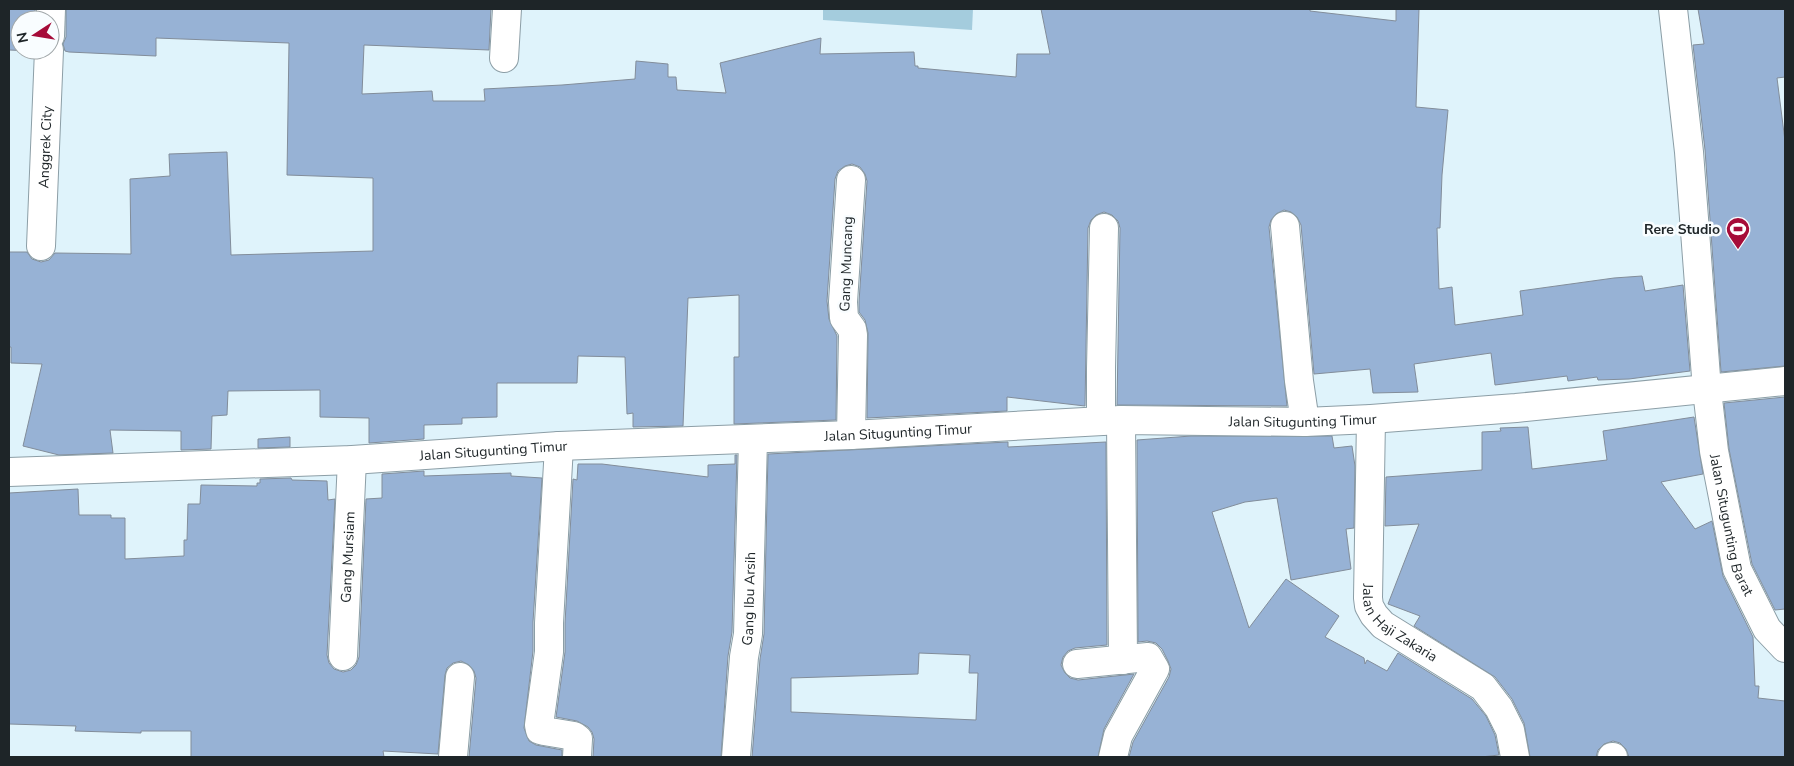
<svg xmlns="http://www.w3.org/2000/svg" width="1794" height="766" viewBox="0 0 1794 766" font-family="'Nunito Sans',sans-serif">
<rect width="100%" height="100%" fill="#dff3fb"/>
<path fill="#a4ccdd" d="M823 9H973L972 30 823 20Z"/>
<path fill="#97b2d5" stroke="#828d9a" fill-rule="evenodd" d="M9 9H35V20H20V50L33 51 9 50Z
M66 9H491L489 50 364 45 362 94 432 91 433 101H485L484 89 562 85 635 79 636 61 668 64V77H676L677 90 726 93 720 63 821 38 820 54 914 52 915 66H918V68L1016 77 1017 54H1050L1041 9H1310V11L1396 21V9H1419L1416 107 1448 110 1442 175 1440 228H1437L1439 289 1452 287 1455 325 1523 315 1520 291 1614 278 1642 276 1645 291 1683 285 1690 371 1629 379 1598 380 1597 377 1568 381 1567 376 1495 385 1491 353 1414 364 1418 392 1373 393 1370 369 1314 374 1301 225 1297 217 1291 212 1284 210 1276 214 1271 220 1269 227 1287 406 1117 405 1120 228 1118 221 1112 215 1104 212 1096 215 1091 220 1088 228 1085 406 1007 397V411L867 418 868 333 865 320 859 312V302L867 181 865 174 860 167 852 164 845 166 838 171 835 179 827 301 829 319 837 336 836 420 734 424V357H739V295L688 298 683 426 633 427V413L627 414 625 357 578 356 577 383H497V417L462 418V424L424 425V439L369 443V418L320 417V390L228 391 227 415 212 416 211 449 181 450V431L110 430 113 453 59 455 23 446 42 364 11 363V347H9V252H27L32 259 41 262 49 260 55 253 131 254 130 179 170 176 169 154 227 152 231 255 373 251V178L287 175 289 43 156 38V56L69 52 65 51 63 44 66 37Z
M1698 9H1785V77L1777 78 1785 141V366L1721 372 1705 150 1693 45 1704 44Z
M1785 397V609L1775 610 1752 564 1729 449 1724 403Z
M1694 417 1703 474 1661 482 1695 529 1712 521 1723 576 1753 637 1755 686H1759L1758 698 1785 701V757H1629L1626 749 1620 743 1613 741 1604 744 1598 750 1596 757H1530L1524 723 1512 699 1495 677 1414 626 1420 616 1388 604 1419 524 1385 526 1386 477 1482 470V432L1501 431 1500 428 1528 427 1532 469 1607 460 1603 431Z
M1191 436H1332L1334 448 1352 446 1355 466 1354 528 1346 529 1351 569 1291 580 1277 498 1245 502 1212 512 1249 628 1286 579 1339 616 1325 637 1364 658 1365 664 1367 660 1387 671 1398 653 1472 699 1486 716 1495 735 1499 755 1481 757H1129L1133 742 1169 677 1171 669 1168 661 1162 649 1156 643 1147 641 1138 642 1137 440Z
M290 437V447L258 448V439Z
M1008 442V447L1106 442 1107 645 1075 648 1068 651 1063 657 1061 665 1065 673 1070 678 1078 680 1134 674 1104 729 1098 757H752L760 659 764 634 768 454ZM919 653 970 655 969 673H978L976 720 791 712V678L918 674Z
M735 455H737L732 632 728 656 721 757H593L594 739 592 732 588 727 577 721 556 717 565 652V623L573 479 577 480 578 464H602L708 477V465L735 464Z
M424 471V476L511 473V476L542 478 533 622V651L524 728 529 741 536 745 562 750V757H469L476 678 474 671 469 665 461 661 453 663 447 668 445 675 438 754 383 751 384 757H191V731H141V733L75 731 76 726 9 724V493L78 489 79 515H111V518H125V559L184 556V540H187L188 504H200L201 485 257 486V483H260V479L291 478 292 480 327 481 328 500 335 499 327 655 329 663 334 669 343 672 351 670 356 665 359 657 366 499 382 498V474Z"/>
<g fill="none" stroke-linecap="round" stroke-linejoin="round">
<g stroke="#8c9ea6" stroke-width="30">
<g id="minor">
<path id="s1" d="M1673 9 1689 152 1707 390 1714 451 1737 569 1767 629 1785 648"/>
<path d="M50 36 51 9"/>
<path d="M504 58 507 9"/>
<path d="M851 180 843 302 844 318 852 329 853 335 851 435"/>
<path d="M1285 226 1299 381 1305 422"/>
<path id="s2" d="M41 246 49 50"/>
<path id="s3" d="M1371 419 1368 598 1369 606 1374 615 1383 625 1483 687 1499 708 1510 730 1515 757"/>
<path d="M1121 420 1123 660"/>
<path d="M1101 421V368L1104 228"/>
<path d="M559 446 549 623V652L539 725 540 730 544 731 574 736 578 739 577 757"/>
<path id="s4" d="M9 472 352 460 559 446 851 435 1121 420 1305 422 1371 419 1516 408 1785 381"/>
<path id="s5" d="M343 656 352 460"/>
<path d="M1077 664 1148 657 1155 669 1118 736 1113 757"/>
<path d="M453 757 460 677"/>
<path id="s6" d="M736 757 744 657 748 634 753 439"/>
<path d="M1612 757H1613"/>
</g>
</g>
<use href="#minor" stroke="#fff" stroke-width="28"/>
</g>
<defs>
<g id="stadium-pin" transform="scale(1.25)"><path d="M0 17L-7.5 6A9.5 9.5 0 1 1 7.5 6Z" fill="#a60c39" stroke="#f9fdff"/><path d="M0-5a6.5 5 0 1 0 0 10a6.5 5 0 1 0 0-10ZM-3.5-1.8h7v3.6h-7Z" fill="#fff"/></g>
</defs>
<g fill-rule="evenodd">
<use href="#stadium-pin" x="1738" y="229"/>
</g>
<g text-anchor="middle" stroke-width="5" stroke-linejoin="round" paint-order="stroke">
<g font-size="14" fill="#1e2528" stroke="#f9fdff">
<text dy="5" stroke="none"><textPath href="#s2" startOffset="99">Anggrek City</textPath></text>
<text transform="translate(846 264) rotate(-88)" y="5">Gang Muncang</text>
<text dy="5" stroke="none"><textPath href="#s4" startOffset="1295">Jalan Situgunting Timur</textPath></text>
<text dy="5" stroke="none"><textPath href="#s4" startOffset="890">Jalan Situgunting Timur</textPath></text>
<text dy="5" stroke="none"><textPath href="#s4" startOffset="485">Jalan Situgunting Timur</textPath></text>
<text dy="5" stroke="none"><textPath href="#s1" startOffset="520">Jalan Situgunting Barat</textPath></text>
<text dy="5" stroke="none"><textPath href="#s5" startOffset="99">Gang Mursiam</textPath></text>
<text dy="5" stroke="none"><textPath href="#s6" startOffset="159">Gang Ibu Arsih</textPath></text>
<text dy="5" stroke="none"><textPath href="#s3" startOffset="219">Jalan Haji Zakaria</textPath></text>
</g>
<g font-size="14" font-weight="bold" fill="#1e2528" stroke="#f9fdff" text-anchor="end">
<text x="1720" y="234">Rere Studio</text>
</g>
</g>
<rect width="1794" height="766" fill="none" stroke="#1e2528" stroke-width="20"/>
<g transform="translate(35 35) rotate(258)"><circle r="24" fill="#f9fdff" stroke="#a1a7a9"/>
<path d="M0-4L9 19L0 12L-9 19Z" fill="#a60c39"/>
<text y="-8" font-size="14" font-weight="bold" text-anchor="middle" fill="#1e2528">N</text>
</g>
</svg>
